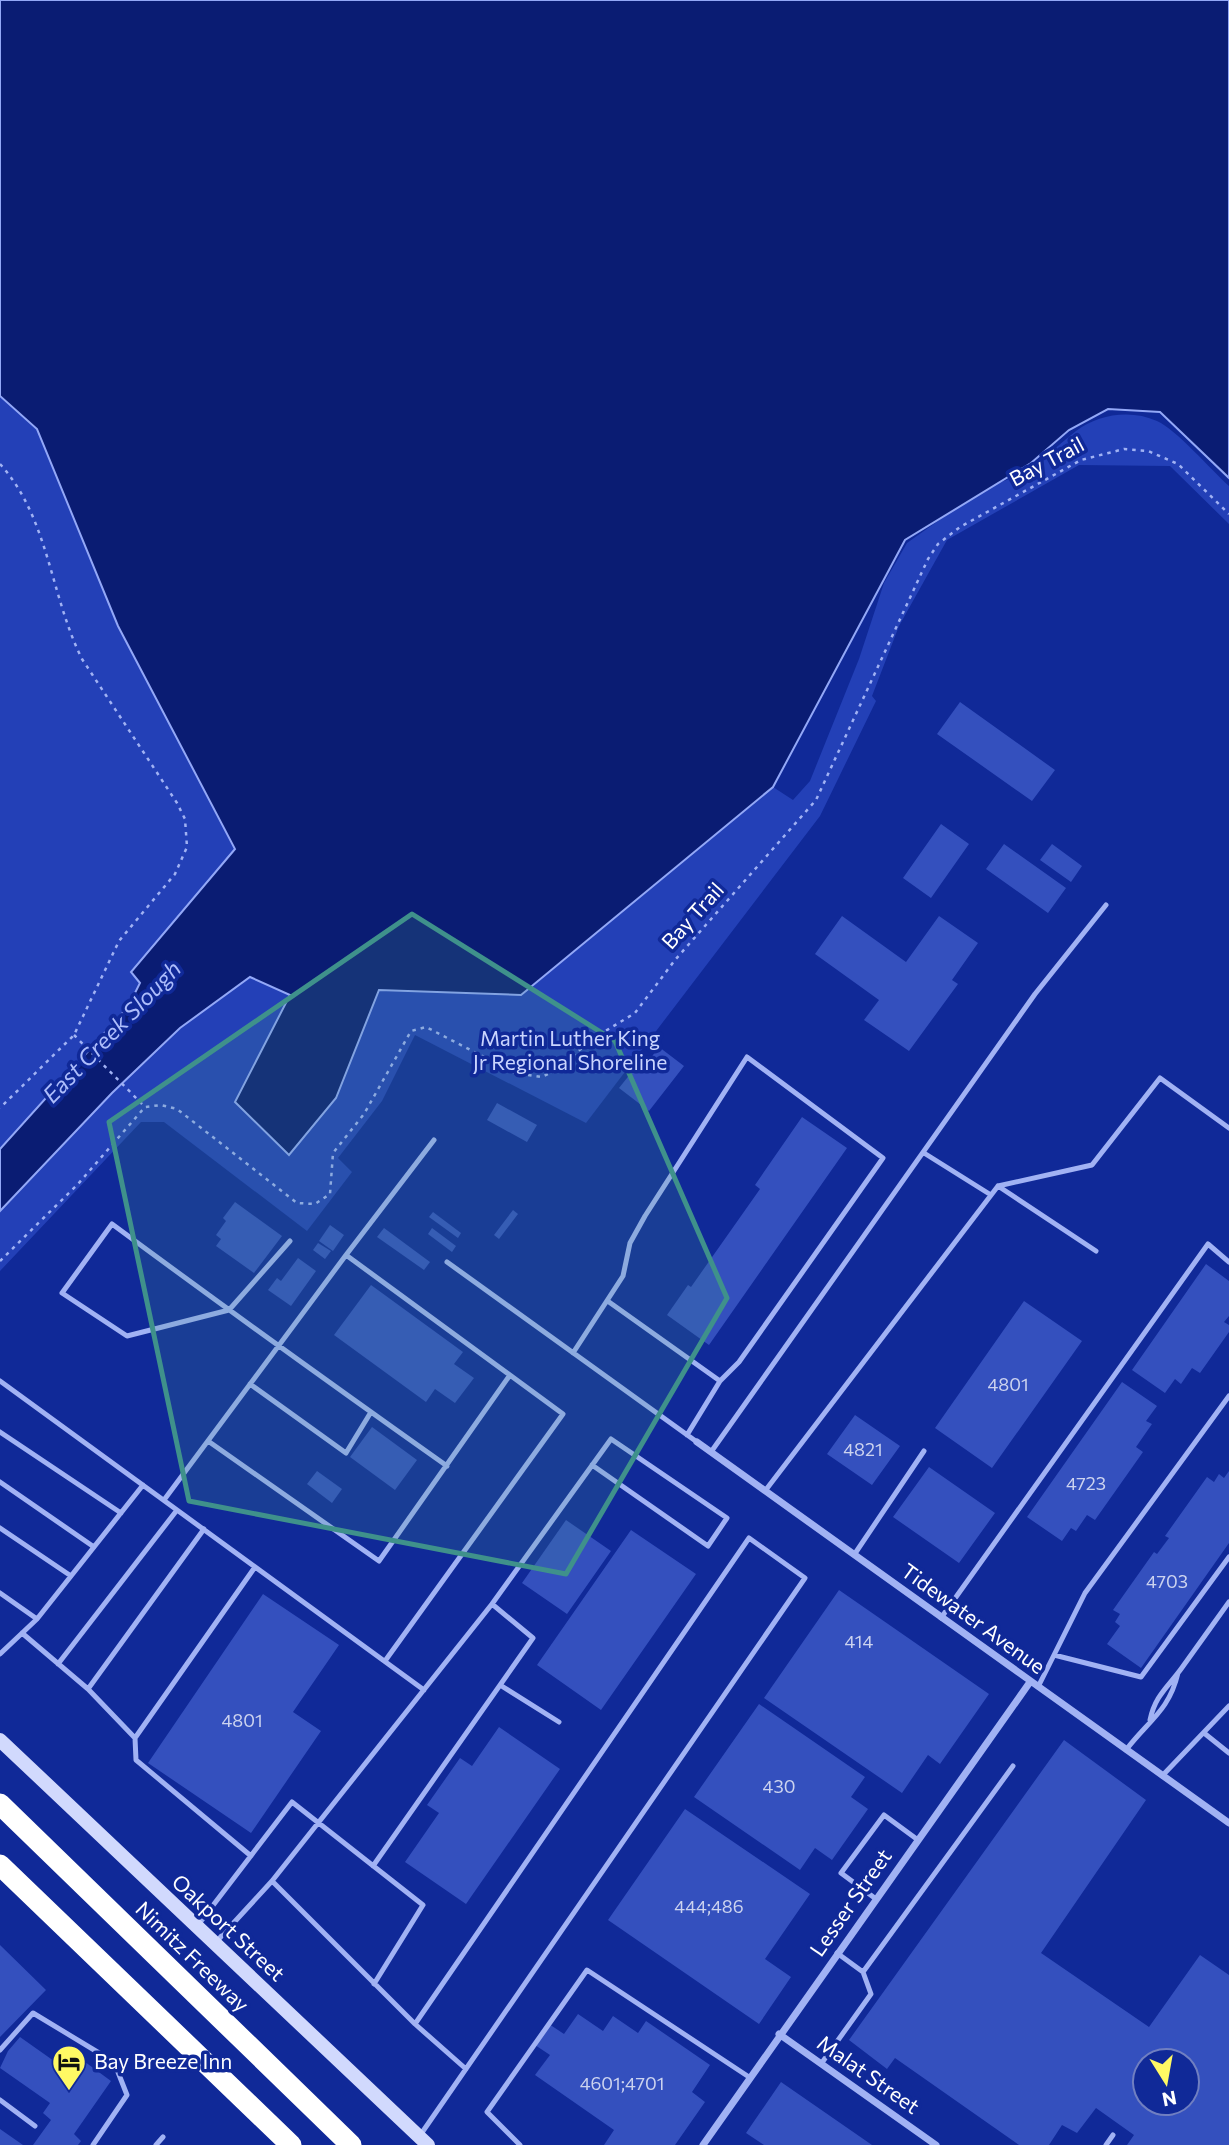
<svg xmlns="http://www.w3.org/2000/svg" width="1229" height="2145" viewBox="0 0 1229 2145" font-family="Commissioner,sans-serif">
<rect width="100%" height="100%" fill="#102998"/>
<path fill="#2340b7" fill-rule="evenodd" d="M0 0H1229L1220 470 1160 412 1108 409 1069 430 1031 463 1001 482C1030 473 1052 450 1076 431 1098 414 1131 409 1157 421 1177 430 1211 470 1229 486V524L1170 466 1079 465 947 540 899 626 872 696 876 701 820 816 586 1123 415 1035 382 1101 338 1158 352 1172 307 1231 164 1122H141L0 1271ZM952 511 907 543 884 583 859 659 810 781 793 800 773 787 905 540Z"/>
<path fill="#0a1c73" stroke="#93a8f7" stroke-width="2" d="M0 0H1229V478L1160 412 1108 409 1069 430 1031 463 905 540 773 787 521 995 379 990 336 1098 289 1155 235 1102 290 995 250 977 180 1028 112 1093 0 1211V1149L128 1007 140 983 131 972 235 849 118 626 37 429 0 396Z"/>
<path fill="#3450be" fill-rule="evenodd" d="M960 702 1055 770 1032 801 937 734Z
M941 824 969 844 931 898 903 878Z
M1004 844 1066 888 1048 913 986 869Z
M1052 844 1082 866 1071 882 1040 860Z
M842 916 906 962 939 916 978 943 952 980 958 984 909 1051 864 1020 879 1000 815 954Z
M659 1047 684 1066 649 1111 619 1088 639 1063 644 1067Z
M497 1103 537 1125 527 1142 487 1120Z
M802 1117 847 1148 709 1345 667 1315 688 1285 691 1287 760 1189 755 1185Z
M235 1202 282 1236 254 1273 216 1246 221 1239 216 1235 226 1221 223 1218Z
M513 1210 518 1214 499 1239 494 1235Z
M433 1212 461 1233 458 1238 429 1217Z
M330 1225 344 1235 333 1251 319 1241Z
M384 1228 430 1262 424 1270 377 1237Z
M432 1228 456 1246 452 1252 428 1234Z
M318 1243 331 1251 325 1259 313 1250Z
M298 1258 316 1271 291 1306 268 1290 277 1278 281 1281Z
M1206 1264 1229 1281V1316L1224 1322 1229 1325V1332L1200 1373 1192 1368 1181 1384 1175 1379 1165 1393 1132 1370Z
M371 1285 463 1352 454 1364 474 1378 455 1403 435 1389 426 1402 334 1335Z
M1024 1301 1082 1341 992 1468 935 1428Z
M1122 1382 1157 1406 1146 1421 1152 1424 1136 1447 1143 1452 1095 1520 1087 1515 1076 1531 1071 1528 1062 1541 1027 1517Z
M855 1415 900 1446 872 1485 827 1454Z
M372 1427 417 1460 395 1490 350 1457Z
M929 1467 995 1513 959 1563 893 1517Z
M317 1471 342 1489 332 1503 307 1484Z
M1229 1471V1543L1141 1668 1107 1644 1120 1626 1115 1622 1120 1614 1113 1610 1154 1552 1157 1554 1169 1538 1165 1536 1207 1477 1214 1482 1219 1474 1224 1478Z
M566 1520 611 1551 567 1614 522 1583Z
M631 1530 696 1574 601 1710 537 1665Z
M839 1590 989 1694 940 1764 928 1755 902 1793 764 1698Z
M263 1594 339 1645 293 1712 321 1731 251 1833 148 1763Z
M759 1704 865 1777 851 1797 868 1809 832 1860 815 1848 800 1870 694 1797Z
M499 1727 560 1769 466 1904 405 1862 439 1813 427 1805 460 1758 472 1766Z
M1064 1740 1146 1800 1041 1953 1149 2027 1200 1955 1229 1975V2145H1127L1134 2135 1096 2108 1077 2133 1062 2125 1049 2145H1019L895 2058 887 2069 849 2040ZM1145 2061H1187V2103H1145Z
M685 1809 810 1894 765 1959 791 1977 759 2024 608 1920Z
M0 1945 46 1990 0 2037Z
M578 2014 603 2031 613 2016 638 2033 646 2021 710 2065 692 2092 705 2102 675 2145H604L614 2130 535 2075 550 2055 535 2045 549 2024 564 2034Z
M20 2037 71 2073 81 2059 111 2081 74 2134 81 2141 78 2145H33L51 2120 43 2113 50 2103 0 2068 8 2051Z
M781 2082 872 2145H764L746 2133Z
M0 2129 23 2145H0Z"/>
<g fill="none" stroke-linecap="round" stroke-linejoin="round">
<path stroke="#a1b2f4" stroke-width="2.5" stroke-dasharray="3.5 5" stroke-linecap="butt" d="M0 464C49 518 50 595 82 659L177 803 185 819 187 847 175 874 119 941 74 1035 0 1108
M74 1035 145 1107 161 1105 177 1109 297 1203 315 1204 330 1194 333 1153 364 1114 411 1031 426 1027 515 1073 541 1077 553 1072 594 1038 635 1013 675 960 816 800 928 559 938 544 960 527 1081 460 1124 449 1148 451 1178 464 1229 514
M0 1261 78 1184 145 1107"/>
<path stroke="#a1b2f4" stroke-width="5" d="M924 1153 991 1195
M998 1186 1096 1251
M290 1241 229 1310 127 1336 62 1293 112 1224C223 1306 334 1386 447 1466
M346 1255 434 1140
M447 1262 697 1442
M609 1302 720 1381
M573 1353 623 1276 630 1243 645 1216 747 1057 883 1158 739 1362 720 1381 687 1435
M0 1381 424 1690
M250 1384 346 1453 371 1412
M0 1432 121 1513
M208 1441 379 1561 510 1375
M711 1452 1035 994 1106 905
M0 1482 94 1547
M765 1491 998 1186 1092 1165 1160 1078 1229 1128
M164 1500 346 1255 563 1414 385 1661
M0 1528 71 1576
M854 1555 924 1451
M0 1593 37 1619 0 1654
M941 1618 1208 1244 1229 1262
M37 1619 143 1485
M22 1633 88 1689 204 1529
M1054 1655 1141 1677 1229 1557
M58 1664 177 1510
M500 1685 559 1722
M1038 1687 1085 1593 1229 1396
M88 1689 135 1738 255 1567
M1150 1720C1155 1696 1167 1688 1181 1669 1197 1647 1213 1624 1229 1602
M1204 1733 1229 1753
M135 1738 136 1760 251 1856
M1126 1750C1149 1720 1169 1711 1178 1673
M1162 1776 1229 1706
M373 1866 533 1638 492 1604
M272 1881 492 1604 611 1439 727 1518 708 1546 592 1465
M876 1899 841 1873 884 1815 918 1840
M198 1925 292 1802 423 1905 374 1984
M216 1942 272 1881 415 2024 466 2069
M863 1972 1013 1766
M415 2024 749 1538 805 1578 421 2134
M0 2050 33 2013 114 2062 127 2095 93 2145
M821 2064 871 1994 863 1972 837 1953
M0 2100 35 2126
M156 2145 163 2137
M520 2145 487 2112 587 1970 749 2077
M1106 2145 1113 2135"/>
<path stroke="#a1b2f4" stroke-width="7" d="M697 1442 1229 1823
M779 2034 936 2145
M703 2145 1030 1682"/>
<path stroke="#d1d9fd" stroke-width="14" d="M0 1740 428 2145"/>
<path stroke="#fff" stroke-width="21" d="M0 1804 351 2145
M0 1865 291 2145"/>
</g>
<path fill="#3f918b" fill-opacity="0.2" stroke="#3f918b" stroke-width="5" stroke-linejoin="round" d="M412 914 615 1041 727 1298 566 1574 189 1501 109 1122Z"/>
<defs>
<g id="hotel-pin" transform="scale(1.75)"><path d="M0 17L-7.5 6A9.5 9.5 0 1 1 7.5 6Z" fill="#fff964" stroke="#102998"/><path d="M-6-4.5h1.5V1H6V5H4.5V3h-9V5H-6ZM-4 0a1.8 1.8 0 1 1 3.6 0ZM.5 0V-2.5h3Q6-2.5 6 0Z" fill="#111"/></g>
</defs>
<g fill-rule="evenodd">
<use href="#hotel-pin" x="69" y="2062"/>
</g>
<g text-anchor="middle" stroke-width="7" stroke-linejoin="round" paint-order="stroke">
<g font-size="18" fill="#ccd3ef">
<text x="1008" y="1391">4801</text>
<text x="863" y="1456">4821</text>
<text x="1086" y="1490">4723</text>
<text x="1167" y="1588">4703</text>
<text x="859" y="1648">414</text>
<text x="242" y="1727">4801</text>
<text x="779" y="1793">430</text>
<text x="709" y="1913">444;486</text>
<text x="622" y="2090">4601;4701</text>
</g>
<g font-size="21" fill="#fff" stroke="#102998">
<text transform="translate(1047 462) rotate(-28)" y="7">Bay Trail</text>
<text transform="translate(693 916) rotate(-48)" y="7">Bay Trail</text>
<text transform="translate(973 1619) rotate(36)" y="7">Tidewater Avenue</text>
<text transform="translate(851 1903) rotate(-55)" y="7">Lesser Street</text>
<text transform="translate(228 1928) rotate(43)" y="7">Oakport Street</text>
<text transform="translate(192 1957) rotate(44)" y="7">Nimitz Freeway</text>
<text transform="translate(868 2075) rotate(35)" y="7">Malat Street</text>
</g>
<g font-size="21" fill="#c9d4fe" stroke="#102998">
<text x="570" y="1046">Martin Luther King<tspan x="570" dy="24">Jr Regional Shoreline</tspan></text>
</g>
<g font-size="21" fill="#fff" stroke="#102998" text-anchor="start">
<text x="94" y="2069">Bay Breeze Inn</text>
</g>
<g font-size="23" font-style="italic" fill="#adbdfb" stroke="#102998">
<text transform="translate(112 1032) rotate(-46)" y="8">East Creek Slough</text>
</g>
</g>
<g transform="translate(1166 2082) rotate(169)"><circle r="33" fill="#102998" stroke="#707fc1" stroke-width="2"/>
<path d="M0-5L12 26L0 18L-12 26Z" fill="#fff964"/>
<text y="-10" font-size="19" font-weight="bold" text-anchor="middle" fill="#ffffff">N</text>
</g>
</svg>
